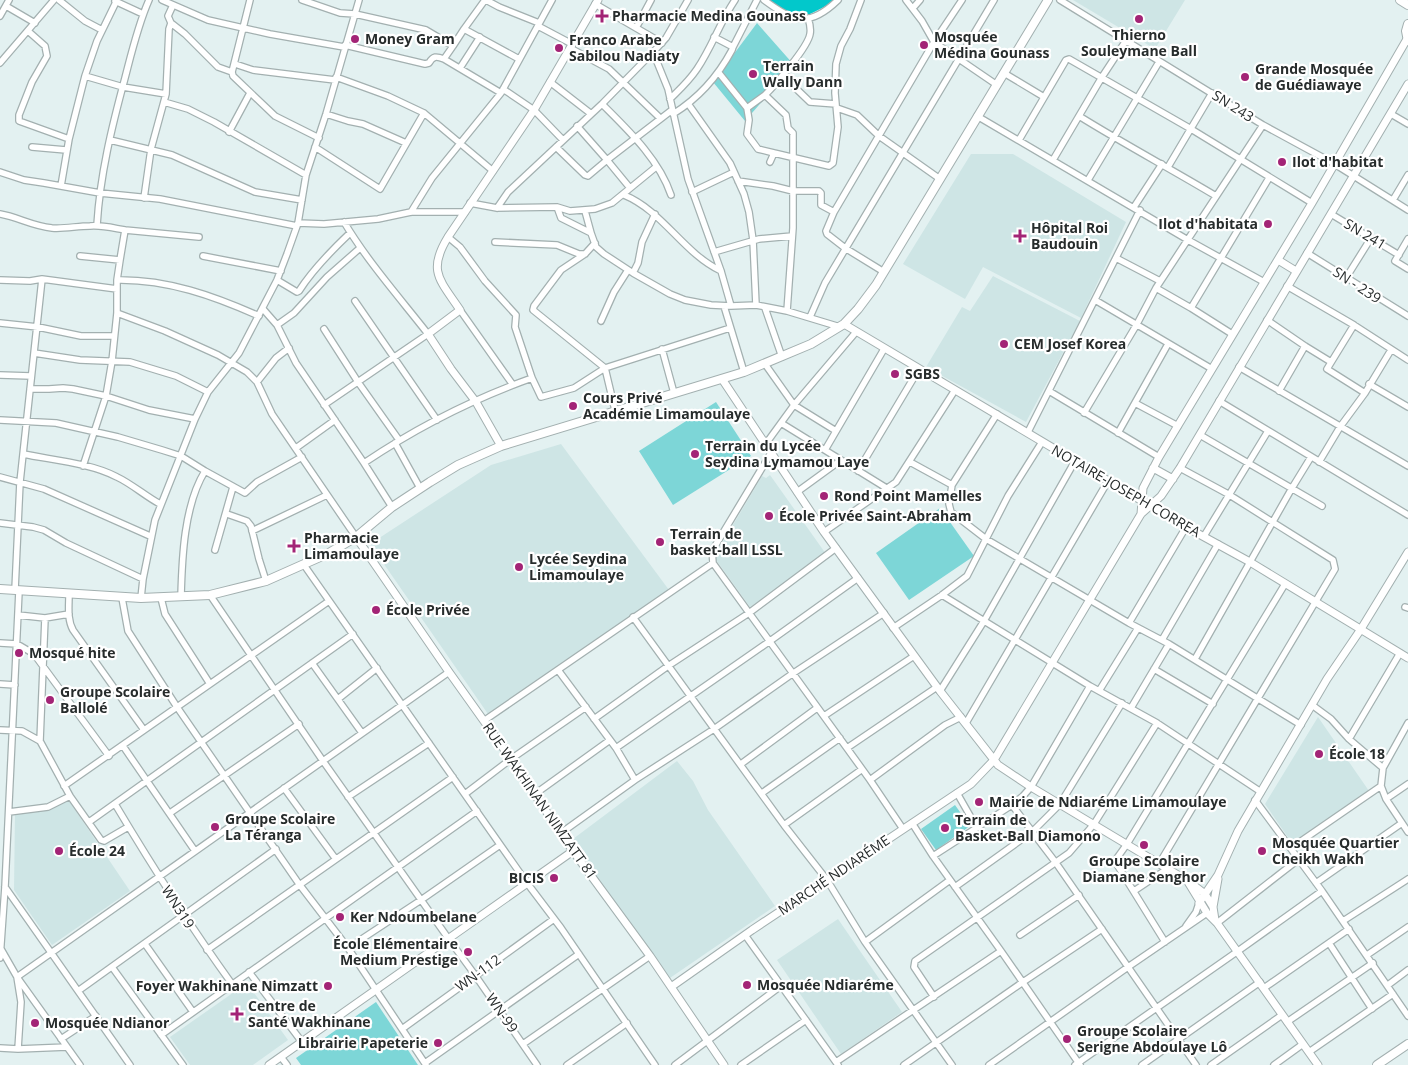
<svg xmlns="http://www.w3.org/2000/svg" width="1408" height="1065" viewBox="0 0 1408 1065" font-family="'Open Sans',sans-serif">
<rect width="100%" height="100%" fill="#e3f1f1"/>
<path fill="#cee5e5" d="M1073 0H1185L1155 49Z
M971 154H1013L1126 222 1081 318 983 267 965 299 903 264Z
M993 276 1080 321 1026 422 926 367 962 307 970 311Z
M561 444 669 590 488 714 370 544 491 465Z
M770 475 826 554 750 607 714 557 762 476 766 478Z
M1318 717 1369 791 1292 843 1265 804Z
M677 761 693 781 708 810 775 906 667 980 569 842Z
M67 798 130 891 52 945 14 890 15 813 48 808Z
M838 919 902 1012 841 1054 777 960Z
M247 983 288 1040 253 1065H190L170 1037Z"/>
<path fill="#7dd6d7" d="M757 23 794 65 745 121 713 82Z
M716 402 751 456 673 505 639 451Z
M940 508 974 556 909 600 876 553Z
M955 805 970 826 936 850 921 829Z
M376 1002 418 1065H301L296 1058Z"/>
<path fill="#02c8cb" d="M770 0H834L828 5 802 18 779 9Z"/>
<g fill="none" stroke-linecap="round" stroke-linejoin="round">
<g stroke="#a3b0b0" stroke-width="8">
<path id="minor" d="M59 0 85 21 102 30
M162 0 208 20 270 34 344 47
M250 0 232 72 233 76 275 116 319 138
M302 0 340 13 355 14 426 30 453 46 464 29 485 0
M486 0 499 7 539 23
M764 0C794 22 809 28 838 0
M906 0 922 21 934 42 997 85
M1060 0 1263 125 1333 163 1408 210
M115 1 143 14
M116 2 97 41 85 76 123 87 166 94
M595 4 662 43
M173 5 168 16 171 23 185 34 218 67 232 72
M6 6 35 23
M913 8 920 0
M0 16 9 0
M538 26 572 44
M636 28 651 0
M464 29 519 59
M28 31 45 46 47 56 32 82 19 115V121L69 139
M345 45 425 64 429 63C433 56 436 56 444 59
M453 46 444 59 501 93
M733 47 757 0
M570 48 609 69 660 118
M653 52 668 89 688 179 721 271 731 306
M0 63 54 0
M235 64 253 70 335 80
M460 68 480 37
M719 73 747 108
M1004 73 1044 97
M783 76 810 102 836 104
M336 77 388 96 424 113 493 171
M550 82 590 113
M503 89 534 110 563 140
M765 95 747 108 749 120 747 134 758 149 774 153
M670 99C680 89 689 81 697 69 712 47 720 22 735 0
M164 102 188 109 214 122 306 175
M602 104C628 130 659 159 671 195
M689 105 730 163 744 194 749 212 753 240 756 305
M837 108 857 115 879 136 940 179
M326 114 348 121 363 124 406 143
M673 114C699 98 718 76 732 50L733 47 714 37
M1391 114 1408 124
M977 116 1188 240 1264 282
M1079 116C1124 144 1171 169 1216 196
M229 132 250 93
M110 140 172 155 255 192 302 200
M1019 140 1066 60 1069 59 1191 129 1312 203
M32 147 66 150
M315 147 380 189 424 113
M556 147 585 175 588 176 607 160 577 126
M1053 160 1102 77 1125 42
M770 162 774 153 829 166 833 163 838 127 835 93 836 64 841 46 850 29 861 0
M1168 167 1212 93
M0 172 24 180 44 183 100 193 160 199 297 226
M1088 180 1159 62
M738 181 773 186 793 191H819L821 193V205L834 212
M61 186 69 139 85 76
M630 188 607 160 672 110
M692 192 734 172
M624 195C663 211 683 253 721 271
M144 198 151 149 166 94 169 29 171 23
M1393 200 1408 175
M470 203 497 208 557 207 570 211 595 209 612 203 656 167
M557 207 561 218 591 233 596 247 604 254 633 273 670 294 685 300 711 305 731 306 756 305 787 311 840 327
M1134 207 1162 164
M497 208 508 192 602 104 656 49 666 38 688 0
M585 211 591 233
M411 212 432 178 501 93 552 0
M0 214C18 217 32 226 52 228 65 229 77 226 90 226 102 225 113 228 125 230
M1331 214 1399 255
M298 223 324 224 378 219 411 212H465
M97 225C100 175 112 126 125 78 132 51 138 25 149 0
M448 237 460 247 485 281 516 315 515 327 532 378 541 397 574 388 605 368 730 328
M1408 239 1395 261 1408 269
M495 242 557 245 579 254H585
M595 243 585 254 561 270 534 306 533 310 605 368 615 410
M714 252 759 239 792 236
M1307 253 1408 316
M80 256 120 260 117 280V313L112 361 106 396 83 466
M203 256 281 271
M1116 258 1160 281
M120 260 125 230 199 237
M884 272 845 248 827 234 826 231 834 212 934 42 962 0
M633 273 638 263 642 242 655 214
M1346 278 1371 238
M0 280 30 281 42 279
M117 280C167 279 214 296 259 316
M277 280 297 292 299 291C313 269 331 251 350 233
M1287 286 1354 325 1408 360
M1156 288 1191 308 1232 334
M1095 300 1212 369
M355 301 437 420
M724 306 744 372
M765 308 782 357
M1191 308 1269 178
M263 309 277 325 294 313 327 277 360 248
M460 310 513 385
M787 311 793 228V133L788 128 786 115 765 95C776 84 808 47 810 34 811 29 810 24 808 18
M117 313 165 331 218 355 247 372 257 382 272 414 356 537
M810 317 825 283 994 0
M1267 320 1305 346 1331 362
M601 321 614 292 628 270
M0 323 38 327 81 336H114
M277 325 296 363 364 463 392 507
M1354 325 1327 369 1365 393
M324 329 358 382 399 440
M662 349 674 393
M34 353 80 360 130 362 176 376 208 392
M765 364 794 405 836 431
M1239 367 1408 466
M0 375 31 376
M257 382 276 358 289 348
M1369 384 1408 407
M30 389H49L63 388 73 389 106 396 149 410 195 419
M1049 391 1159 457
M1279 391 1305 346
M1219 401 1408 515
M1135 403 1178 426
M324 405 428 334C399 297 368 262 344 222
M1084 413 1137 324 1156 288 1263 125
M0 420 56 423 118 437 162 450 181 456 205 471 245 493 257 482 302 457
M781 423 888 489
M1028 432 1140 210
M1118 433 1168 344
M1200 435 1322 506
M395 443 420 488
M765 445 794 405 856 332
M296 448 335 420
M825 450 884 349
M771 453 712 551 713 563 870 780 903 829
M23 454C52 460 91 463 117 477 132 484 145 496 160 504
M910 462 952 485 949 504 951 512 986 539 1129 623 1169 644 1301 725
M1319 462 1340 427 1365 393 1391 350
M364 463C416 428 473 399 532 378
M858 471 919 369
M0 477 44 489 150 536
M952 485 997 414
M797 492 841 460
M227 514 247 521 251 526 259 559 266 581
M0 523 33 527 44 530 66 543 143 579
M252 531 327 495
M824 532 896 482 955 390
M1204 536 1268 431
M215 550 233 487
M304 565 527 883 561 928 655 1065
M15 590 20 482 42 279 117 289
M69 595C69 606 67 619 73 630L144 730
M210 595 323 761 448 938 475 975 537 1065
M942 595 1090 686 1157 723 1261 792
M181 597C182 558 184 505 205 471
M122 598 128 631 177 707 299 884 348 948 426 1065
M141 598 143 579 155 520 195 419 208 392 239 353 277 280 287 254 298 223 306 175 326 114 359 0
M161 598 165 614 210 684
M1405 607 1408 608
M18 615 45 618 69 614
M633 617 784 825 827 880 865 942 952 1065
M1129 623 1186 527
M893 628 942 595 967 576 1008 496 1042 442
M1162 640 1218 544
M0 643 17 644 34 654 109 756
M1195 659 1292 488 1311 457
M312 663 362 733
M1154 669 1213 704
M558 670 616 748 635 780
M0 684 15 685
M940 691 984 621 1075 461
M1099 691 1138 628
M338 699 377 668
M1312 705 1331 719 1349 739 1383 768 1381 786 1386 799 1408 832
M1131 708 1169 644
M824 716 914 656
M594 719 668 666 749 613 836 548
M485 720 713 563
M966 723 1108 481
M0 730 22 731 40 741 70 796 101 840 104 841 128 827
M1349 739 1400 653
M40 741 45 618
M123 746 195 851
M616 748 770 641 858 578
M847 748 937 687
M741 764 817 708
M1383 768 1408 723
M870 780 945 725 961 717
M64 786 329 601
M284 788 335 858
M762 793 840 738
M957 793 977 828
M465 794 511 759 586 707
M535 794 610 740
M348 797 429 743
M1386 799 1408 784
M1255 800 1322 891 1408 1016
M115 804C152 866 190 926 232 984
M1012 805 1056 863 1196 1065
M9 812 48 807 70 796
M170 813 299 724
M89 822 353 634
M912 823 933 856 1001 951 1080 1065
M784 825 861 770
M561 833 635 780 714 729 792 674 884 613
M1291 848 1381 786
M933 856 1012 805 1023 796 1031 787 1090 686
M1159 864 1335 569 1333 560 1228 494 1180 468
M1316 883 1402 823
M5 887 130 1065
M955 887 1032 832 1060 804 1122 703
M1134 891 1167 869
M1343 921 1408 879
M1217 923 1299 859
M1186 926 1196 912 1199 903
M745 935 838 1065
M1020 935 1079 895
M865 942 950 880
M1165 942 1116 863 1117 858 1127 844 1285 584
M1329 943 1372 1009
M145 944 193 1012
M348 948 421 900 500 845
M1 949 17 977 80 1065
M207 950 453 777
M1367 955 1408 927
M0 958 5 887 19 591
M112 967 183 1065
M249 972 302 1042
M1388 985 1408 970
M1264 988 1349 929
M78 991 276 849
M934 997 914 967 915 961 1069 853 1094 824 1157 723
M1287 1022 1373 963
M402 1029 554 919
M161 1035 477 811
M61 1039 96 1016
M523 1044 650 956
M0 1048 18 1049 67 1047
M18 1049 21 1002 17 977 449 672
M1309 1052 1393 994
M281 1057 287 1065
M836 1062 1001 951
M425 1063 579 954
M567 1065 627 1023
M675 1065 782 985
M741 1065 806 1020
M904 1065 1023 982 1102 929
M989 1065 1128 967 1207 913
M1075 1065 1238 951 1322 891
M1142 1065 1260 982
M1211 1065 1282 1015
M1274 1065 1303 1044"/>
</g>
<g stroke="#a3b0b0" stroke-width="9">
<path id="tertiary" d="M1278 260 1296 271
M844 324 1186 527 1250 562 1408 658
M722 379 824 532 940 691 998 765 1031 787 1188 881 1205 894 1213 907
M501 446 476 402 451 369 428 334 460 310C440 280 427 271 448 237L534 110 598 0
M1153 468 1173 479
M1141 514 1143 488 1159 457 1312 203 1407 39
M356 537 449 672 511 759 573 851 650 956 724 1065
M1188 882 1207 913 1217 923 1318 1065
M1199 903 1218 875 1238 831 1327 679 1361 629 1408 552
M1215 920 1213 907 1218 879
M671 987 752 930 971 784 994 760 1141 514 1161 496 1180 468 1408 84
M269 1065 573 851"/>
</g>
<g stroke="#a3b0b0" stroke-width="10">
<path id="secondary" d="M1400 0 1408 5
M1408 24 1406 31 1408 41
M0 589 141 598 210 595 266 581 329 553 356 537 392 507 430 482 458 465 501 446 744 372 811 344 844 324 858 309 876 285 1048 0
M1377 1065 1408 1044"/>
</g>
<use href="#minor" stroke="#fff" stroke-width="5.5"/>
<use href="#tertiary" stroke="#fff" stroke-width="7"/>
<use href="#secondary" stroke="#fff" stroke-width="8"/>
</g>
<g fill="#a32476" stroke="#fff" stroke-width="2">
<path d="M599.5 8.5h5v5h5v5h-5v5h-5v-5h-5v-5h5z"/>
<circle cx="1139" cy="19" r="5"/>
<circle cx="355" cy="39" r="5"/>
<circle cx="924" cy="45" r="5"/>
<circle cx="559" cy="48" r="5"/>
<circle cx="753" cy="74" r="5"/>
<circle cx="1245" cy="77" r="5"/>
<circle cx="1282" cy="162" r="5"/>
<circle cx="1268" cy="224" r="5"/>
<path d="M1017.5 228.5h5v5h5v5h-5v5h-5v-5h-5v-5h5z"/>
<circle cx="1004" cy="344" r="5"/>
<circle cx="895" cy="374" r="5"/>
<circle cx="573" cy="406" r="5"/>
<circle cx="695" cy="454" r="5"/>
<circle cx="824" cy="496" r="5"/>
<circle cx="769" cy="516" r="5"/>
<circle cx="660" cy="542" r="5"/>
<path d="M291.5 538.5h5v5h5v5h-5v5h-5v-5h-5v-5h5z"/>
<circle cx="519" cy="567" r="5"/>
<circle cx="376" cy="610" r="5"/>
<circle cx="19" cy="653" r="5"/>
<circle cx="50" cy="700" r="5"/>
<circle cx="1319" cy="754" r="5"/>
<circle cx="979" cy="802" r="5"/>
<circle cx="215" cy="827" r="5"/>
<circle cx="945" cy="828" r="5"/>
<circle cx="1144" cy="845" r="5"/>
<circle cx="59" cy="851" r="5"/>
<circle cx="1262" cy="851" r="5"/>
<circle cx="554" cy="878" r="5"/>
<circle cx="340" cy="917" r="5"/>
<circle cx="468" cy="952" r="5"/>
<circle cx="747" cy="985" r="5"/>
<circle cx="328" cy="986" r="5"/>
<path d="M234.5 1006.5h5v5h5v5h-5v5h-5v-5h-5v-5h5z"/>
<circle cx="35" cy="1023" r="5"/>
<circle cx="1067" cy="1039" r="5"/>
<circle cx="438" cy="1043" r="5"/>
</g>
<g text-anchor="middle" stroke-width="4.5" stroke-linejoin="round" paint-order="stroke">
<g font-size="14" font-weight="bold" fill="#272c2c" stroke="#fff" text-anchor="start">
<text x="612" y="21">Pharmacie Medina Gounass</text>
<text x="1139" y="40" text-anchor="middle">Thierno<tspan x="1139" dy="16">Souleymane Ball</tspan></text>
<text x="934" y="42">Mosquée<tspan x="934" dy="16">Médina Gounass</tspan></text>
<text x="365" y="44">Money Gram</text>
<text x="569" y="45">Franco Arabe<tspan x="569" dy="16">Sabilou Nadiaty</tspan></text>
<text x="763" y="71">Terrain<tspan x="763" dy="16">Wally Dann</tspan></text>
<text x="1255" y="74">Grande Mosquée<tspan x="1255" dy="16">de Guédiawaye</tspan></text>
<text x="1292" y="167">Ilot d'habitat</text>
<text x="1258" y="229" text-anchor="end">Ilot d'habitata</text>
<text x="1031" y="233">Hôpital Roi<tspan x="1031" dy="16">Baudouin</tspan></text>
<text x="1014" y="349">CEM Josef Korea</text>
<text x="905" y="379">SGBS</text>
<text x="583" y="403">Cours Privé<tspan x="583" dy="16">Académie Limamoulaye</tspan></text>
<text x="705" y="451">Terrain du Lycée<tspan x="705" dy="16">Seydina Lymamou Laye</tspan></text>
<text x="834" y="501">Rond Point Mamelles</text>
<text x="779" y="521">École Privée Saint-Abraham</text>
<text x="670" y="539">Terrain de<tspan x="670" dy="16">basket-ball LSSL</tspan></text>
<text x="304" y="543">Pharmacie<tspan x="304" dy="16">Limamoulaye</tspan></text>
<text x="529" y="564">Lycée Seydina<tspan x="529" dy="16">Limamoulaye</tspan></text>
<text x="386" y="615">École Privée</text>
<text x="29" y="658">Mosqué hite</text>
<text x="60" y="697">Groupe Scolaire<tspan x="60" dy="16">Ballolé</tspan></text>
<text x="1329" y="759">École 18</text>
<text x="989" y="807">Mairie de Ndiaréme Limamoulaye</text>
<text x="225" y="824">Groupe Scolaire<tspan x="225" dy="16">La Téranga</tspan></text>
<text x="955" y="825">Terrain de<tspan x="955" dy="16">Basket-Ball Diamono</tspan></text>
<text x="1272" y="848">Mosquée Quartier<tspan x="1272" dy="16">Cheikh Wakh</tspan></text>
<text x="69" y="856">École 24</text>
<text x="1144" y="866" text-anchor="middle">Groupe Scolaire<tspan x="1144" dy="16">Diamane Senghor</tspan></text>
<text x="544" y="883" text-anchor="end">BICIS</text>
<text x="350" y="922">Ker Ndoumbelane</text>
<text x="458" y="949" text-anchor="end">École Elémentaire<tspan x="458" dy="16">Medium Prestige</tspan></text>
<text x="757" y="990">Mosquée Ndiaréme</text>
<text x="318" y="991" text-anchor="end">Foyer Wakhinane Nimzatt</text>
<text x="248" y="1011">Centre de<tspan x="248" dy="16">Santé Wakhinane</tspan></text>
<text x="45" y="1028">Mosquée Ndianor</text>
<text x="1077" y="1036">Groupe Scolaire<tspan x="1077" dy="16">Serigne Abdoulaye Lô</tspan></text>
<text x="428" y="1048" text-anchor="end">Librairie Papeterie</text>
</g>
<g font-size="14" fill="#272c2c" stroke="#fff">
<text transform="translate(1233 106) rotate(32)" y="5">SN 243</text>
<text transform="translate(1365 234) rotate(31)" y="5">SN 241</text>
<text transform="translate(1357 285) rotate(33)" y="5">SN - 239</text>
<text transform="translate(1126 491) rotate(30)" y="5">NOTAIRE-JOSEPH CORREA</text>
<text transform="translate(540 801) rotate(55)" y="5">RUE WAKHINAN NIMZATT 81</text>
<text transform="translate(834 875) rotate(-34)" y="5">MARCHÉ NDIARÉME</text>
<text transform="translate(178 907) rotate(57)" y="5">WN319</text>
<text transform="translate(478 973) rotate(-36)" y="5">WN-112</text>
<text transform="translate(502 1013) rotate(55)" y="5">WN-99</text>
</g>
</g>
</svg>
